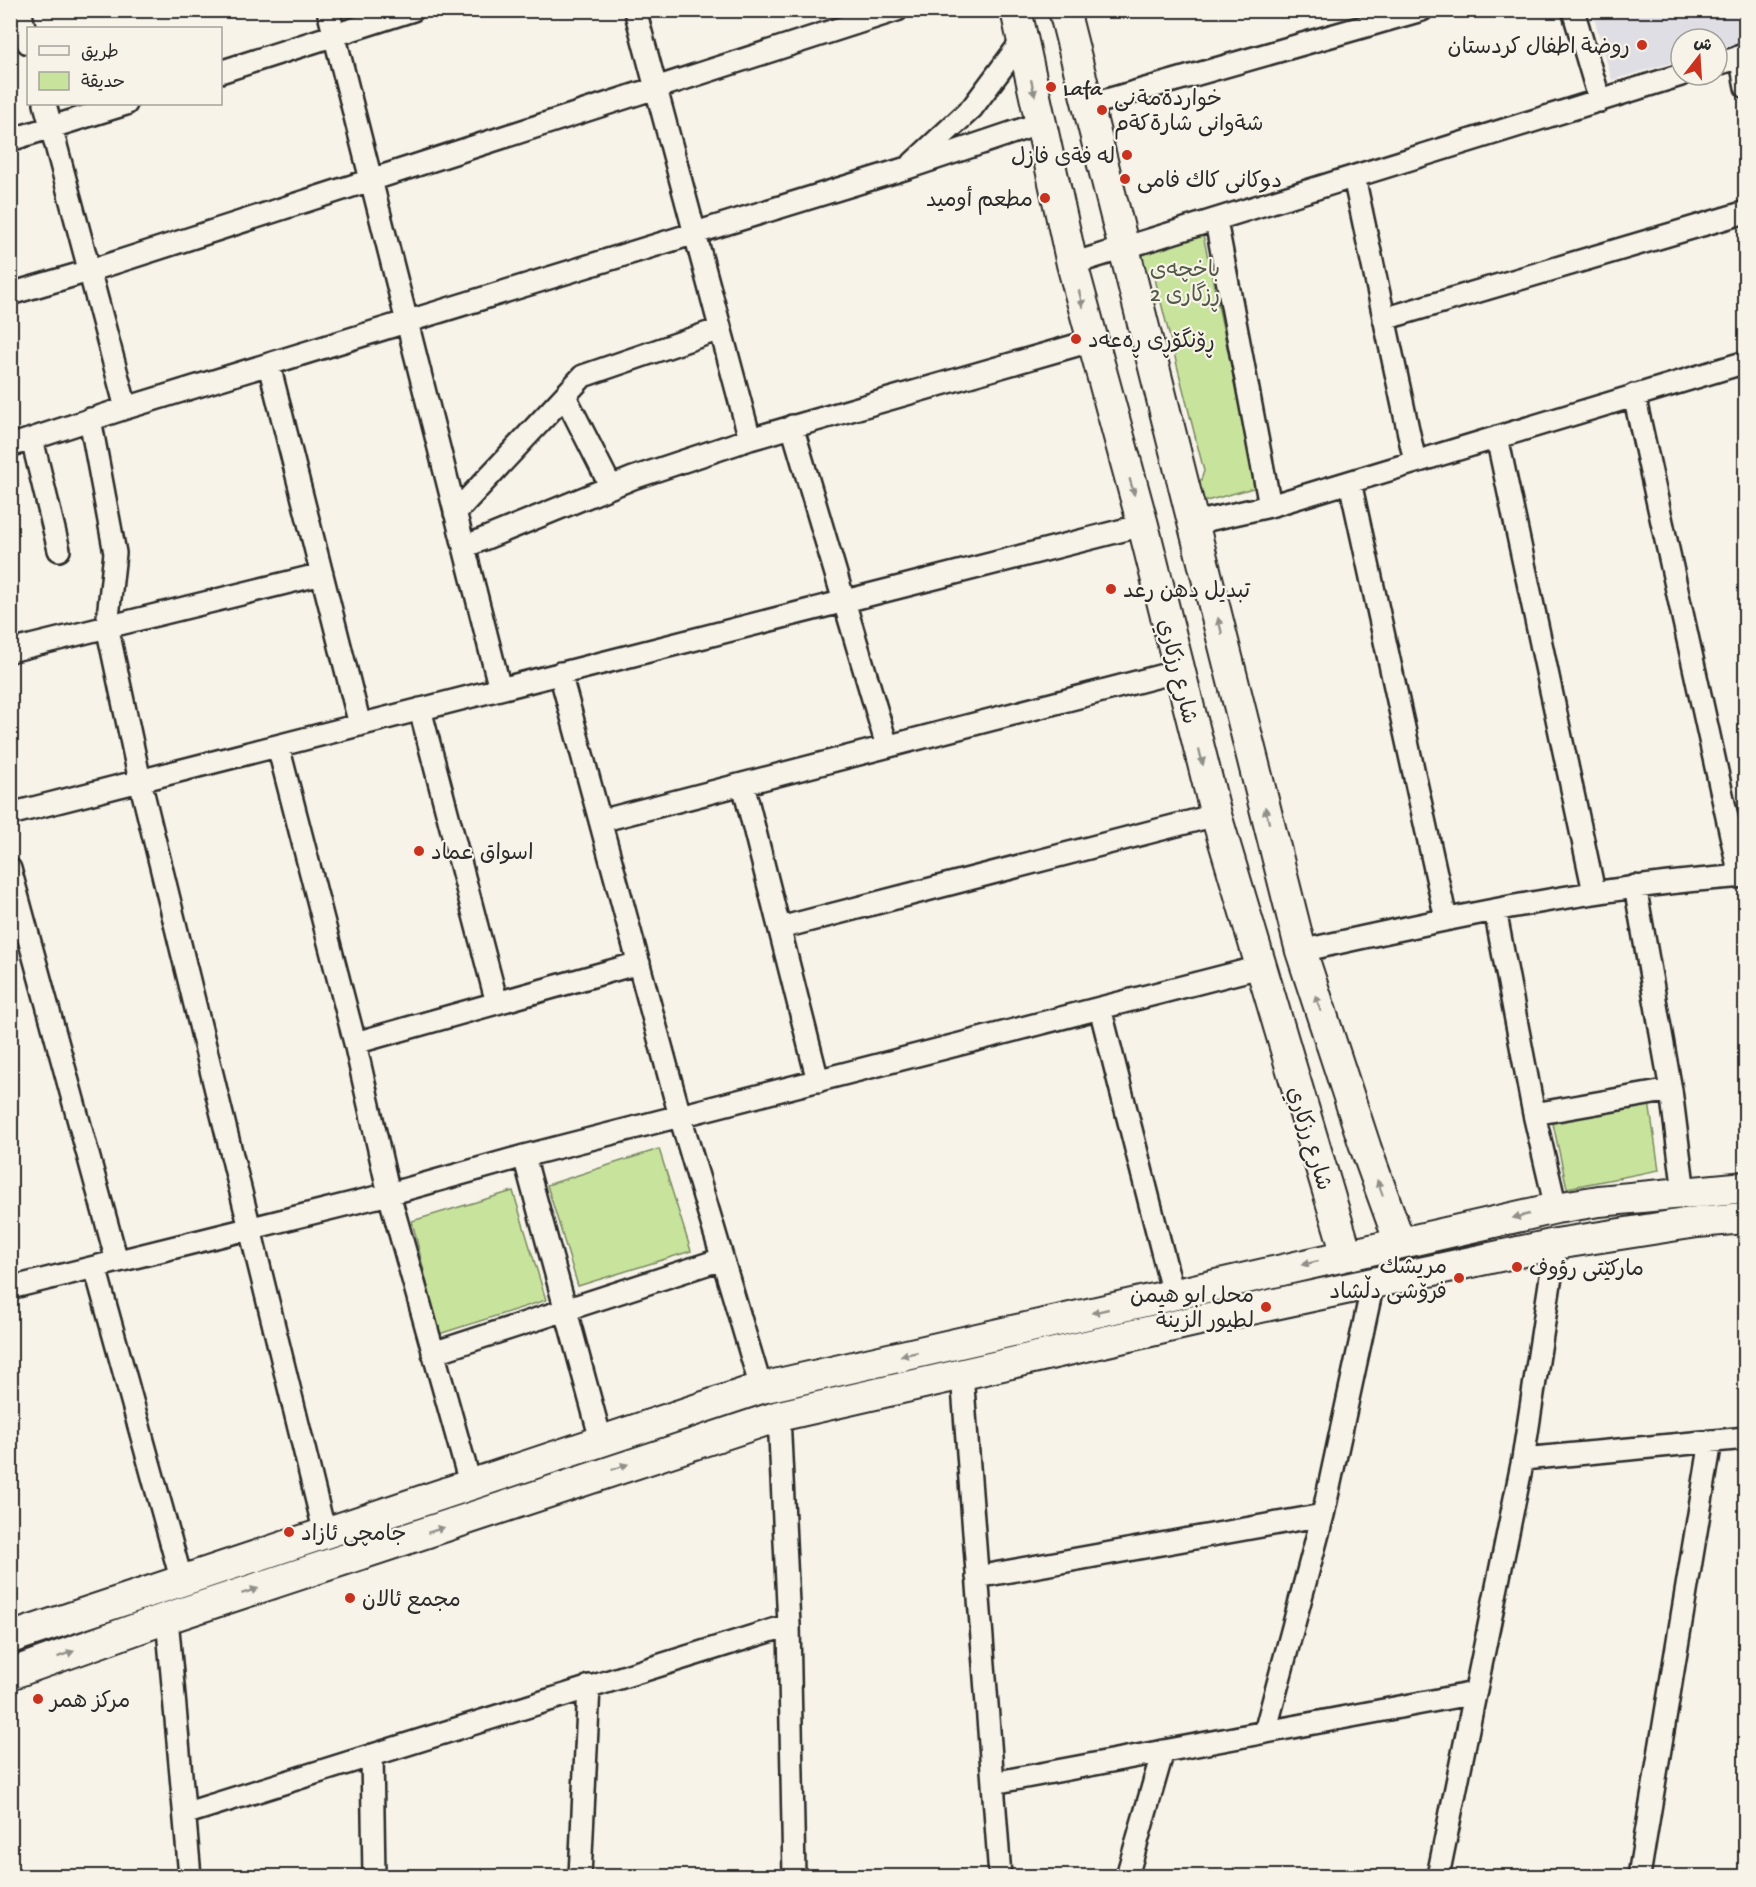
<svg xmlns="http://www.w3.org/2000/svg" width="1756" height="1887" viewBox="0 0 1756 1887" font-family="'Gochi Hand','Playpen Sans Arabic',sans-serif">
<rect width="100%" height="100%" fill="#f7f3e8"/>
<filter id="ink" filterUnits="userSpaceOnUse"><feTurbulence type="fractalNoise" baseFrequency=".0167" numOctaves="2"/><feDisplacementMap in="SourceGraphic" scale="12" xChannelSelector="R" yChannelSelector="G"/><feConvolveMatrix kernelMatrix="1 2 1 2 8 2 1 2 1" color-interpolation-filters="sRGB"/></filter>
<g filter="url(#ink)">
<path fill="#e0dee5" d="M1592 11H1745V41L1717 49V39H1681V60L1612 80Z"/>
<path fill="#c8e49c" stroke="#7a8864" stroke-width="1.5" d="M1203 235 1257 487 1199 503 1198 489 1204 471 1155 279 1143 268 1138 254Z
M1649 1102 1659 1170 1567 1188 1552 1119Z
M659 1149 691 1251 578 1286 547 1185Z
M513 1191 546 1300 439 1334 412 1221Z"/>
<g fill="none" stroke-linecap="round" stroke-linejoin="round">
<g stroke="#2b2b2b" stroke-width="26">
<path id="street" d="M20 10 28 43
M328 10 500 689
M635 10 750 439
M1573 10 1600 101
M1740 56 1746 87
M1717 64 1746 55
M220 72 413 10
M45 104 126 408
M1089 105 1422 10
M10 140 126 104
M913 163 972 108 1022 41
M1354 177 1415 462
M1216 221 1270 506
M1072 264 1681 75
M10 294 89 271 897 10
M1384 319 1746 212
M269 365 360 725
M1634 395 1740 876
M565 396 611 487
M90 419 115 553 107 626 140 781 325 1534
M792 426 887 746
M1497 437 1594 892
M32 439 59 550
M10 446 126 408 907 168 1041 123
M1350 482 1446 919
M455 513 583 376 720 329
M1194 523 1270 506 1746 362
M464 547 633 478 750 439 1091 341
M10 651 322 574
M560 673 680 1116 761 1388
M420 709 497 1003
M278 746 355 1043 389 1194 470 1483
M743 784 818 1081
M10 814 1143 525
M600 821 1179 671
M10 869 117 1261
M1635 886 1671 1090 1684 1193
M1495 910 1534 1114 1556 1208
M780 928 1216 815
M1301 951C1448 918 1595 886 1746 876
M1100 1008 1173 1294
M355 1043 639 963
M1534 1114 1671 1090
M524 1156 601 1440
M95 1267 182 1582
M10 1288 389 1194 524 1156 1260 967
M433 1353 722 1259
M962 1374 1000 1876
M779 1416 789 1625 794 1876
M1523 1459 1746 1438
M977 1577 1323 1515
M167 1618 190 1876
M1265 1732 1323 1515 1373 1283
M372 1755 374 1876
M993 1783 1475 1693
M187 1813 789 1625
M580 1876 589 1686
M1127 1876 1163 1751
M1438 1876 1523 1459 1556 1244
M1639 1876 1711 1441"/>
</g>
<g stroke="#2b2b2b" stroke-width="34">
<path id="secondary" d="M1016 10 1072 264 1143 525 1216 815 1347 1255
M1064 10 1301 951 1366 1149 1400 1243
M10 1638 761 1388 1556 1208 1599 1201 1746 1187
M10 1674 167 1618 779 1416 1195 1321 1556 1244 1697 1222 1746 1218"/>
</g>
<use href="#street" stroke="#f7f3e8" stroke-width="21"/>
<use href="#secondary" stroke="#f7f3e8" stroke-width="30"/>
</g>
<defs><path id="oneway-solid" d="M-6-.8H1V-3.2L6.5 0L1 3.2V.8H-6Z" transform="scale(1.5)"/></defs>
<g fill="#918f8a">
<use href="#oneway-solid" transform="translate(1033 88) rotate(77)"/>
<use href="#oneway-solid" transform="translate(1081 299) rotate(76)"/>
<use href="#oneway-solid" transform="translate(1132 487) rotate(74)"/>
<use href="#oneway-solid" transform="translate(1220 626) rotate(-104)"/>
<use href="#oneway-solid" transform="translate(1201 757) rotate(76)"/>
<use href="#oneway-solid" transform="translate(1267 815) rotate(-104)"/>
<use href="#oneway-solid" transform="translate(1318 1003) rotate(-108)"/>
<use href="#oneway-solid" transform="translate(1380 1188) rotate(-110)"/>
<use href="#oneway-solid" transform="translate(1521 1216) rotate(167)"/>
<use href="#oneway-solid" transform="translate(1310 1263) rotate(167)"/>
<use href="#oneway-solid" transform="translate(1100 1311) rotate(167)"/>
<use href="#oneway-solid" transform="translate(909 1354) rotate(168)"/>
<use href="#oneway-solid" transform="translate(620 1467) rotate(-19)"/>
<use href="#oneway-solid" transform="translate(436 1530) rotate(-18)"/>
<use href="#oneway-solid" transform="translate(250 1591) rotate(-18)"/>
<use href="#oneway-solid" transform="translate(66 1654) rotate(-20)"/>
</g>
</g>
<g fill="#c8321e" stroke="#f7f3e8" stroke-width="2">
<circle cx="1642" cy="45" r="6"/>
<circle cx="1051" cy="87" r="6"/>
<circle cx="1102" cy="110" r="6"/>
<circle cx="1127" cy="155" r="6"/>
<circle cx="1125" cy="179" r="6"/>
<circle cx="1045" cy="198" r="6"/>
<circle cx="1076" cy="339" r="6"/>
<circle cx="1111" cy="589" r="6"/>
<circle cx="419" cy="851" r="6"/>
<circle cx="1517" cy="1267" r="6"/>
<circle cx="1459" cy="1278" r="6"/>
<circle cx="1266" cy="1307" r="6"/>
<circle cx="289" cy="1532" r="6"/>
<circle cx="350" cy="1598" r="6"/>
<circle cx="38" cy="1699" r="6"/>
</g>
<g text-anchor="middle" stroke-width="4.5" stroke-linejoin="round" paint-order="stroke">
<g font-size="22" fill="#2b2b2b" stroke="#f7f3e8" text-anchor="start">
<text x="1630" y="53" text-anchor="end">روضة اطفال كردستان</text>
<text x="1063" y="95">Lafa</text>
<text x="1114" y="105">خواردةمةنى<tspan x="1114" dy="25">شةوانى شارةكةم</tspan></text>
<text x="1115" y="163" text-anchor="end">له فةى فازل</text>
<text x="1137" y="187">دوكانى كاك فامى</text>
<text x="1033" y="206" text-anchor="end">مطعم أوميد</text>
<text x="1088" y="347">ڕۆنگۆڕی ڕەعەد</text>
<text x="1123" y="597">تبديل دهن رعد</text>
<text x="431" y="859">اسواق عماد</text>
<text x="1447" y="1273" text-anchor="end">مريشك<tspan x="1447" dy="25">فرۆشى دڵشاد</tspan></text>
<text x="1529" y="1275">ماركێتى رؤوف</text>
<text x="1254" y="1302" text-anchor="end">محل ابو هيمن<tspan x="1254" dy="25">لطيور الزينة</tspan></text>
<text x="301" y="1540">جامچی ئازاد</text>
<text x="362" y="1606">مجمع ئالان</text>
<text x="50" y="1707">مركز همر</text>
</g>
<g font-size="22" fill="#525947" stroke="#f7f3e8">
<text x="1185" y="276">باخچەی<tspan x="1185" dy="25">ڕزگاری 2</tspan></text>
</g>
<g font-size="22" fill="#2b2b2b" stroke="#f7f3e8">
<text transform="translate(1179 671) rotate(76)" y="8">شارع رزكاري</text>
<text transform="translate(1311 1138) rotate(73)" y="8">شارع رزكاري</text>
</g>
</g>
<rect width="1756" height="1887" fill="none" stroke="#f7f3e8" stroke-width="36"/>
<rect x="18" y="18" width="1720" height="1851" fill="none" stroke="#2b2b2b" stroke-width="2" filter="url(#ink)"/>
<rect x="27" y="27" width="195" height="78" fill="#f7f3e8" stroke="#a5a39c" stroke-width="1.5"/>
<rect x="39" y="46" width="30" height="9" fill="#f7f3e8" stroke="#a5a39c" stroke-width="1.5"/>
<text x="81" y="57" font-size="18" fill="#2b2b2b">طريق</text>
<rect x="39" y="72" width="30" height="18" fill="#c8e49c" stroke="#a5a39c" stroke-width="1.5"/>
<text x="81" y="87" font-size="18" fill="#2b2b2b">حديقة</text>
<g transform="translate(1699 57) rotate(17)"><circle r="28" fill="#f7f3e8" stroke="#a5a39c" stroke-width="1.5"/>
<path d="M0-4.5L10 22L0 15L-10 22Z" fill="#c8321e"/>
<text y="-9" font-size="16" font-weight="bold" text-anchor="middle" fill="#2b2b2b">ش</text>
</g>
</svg>
